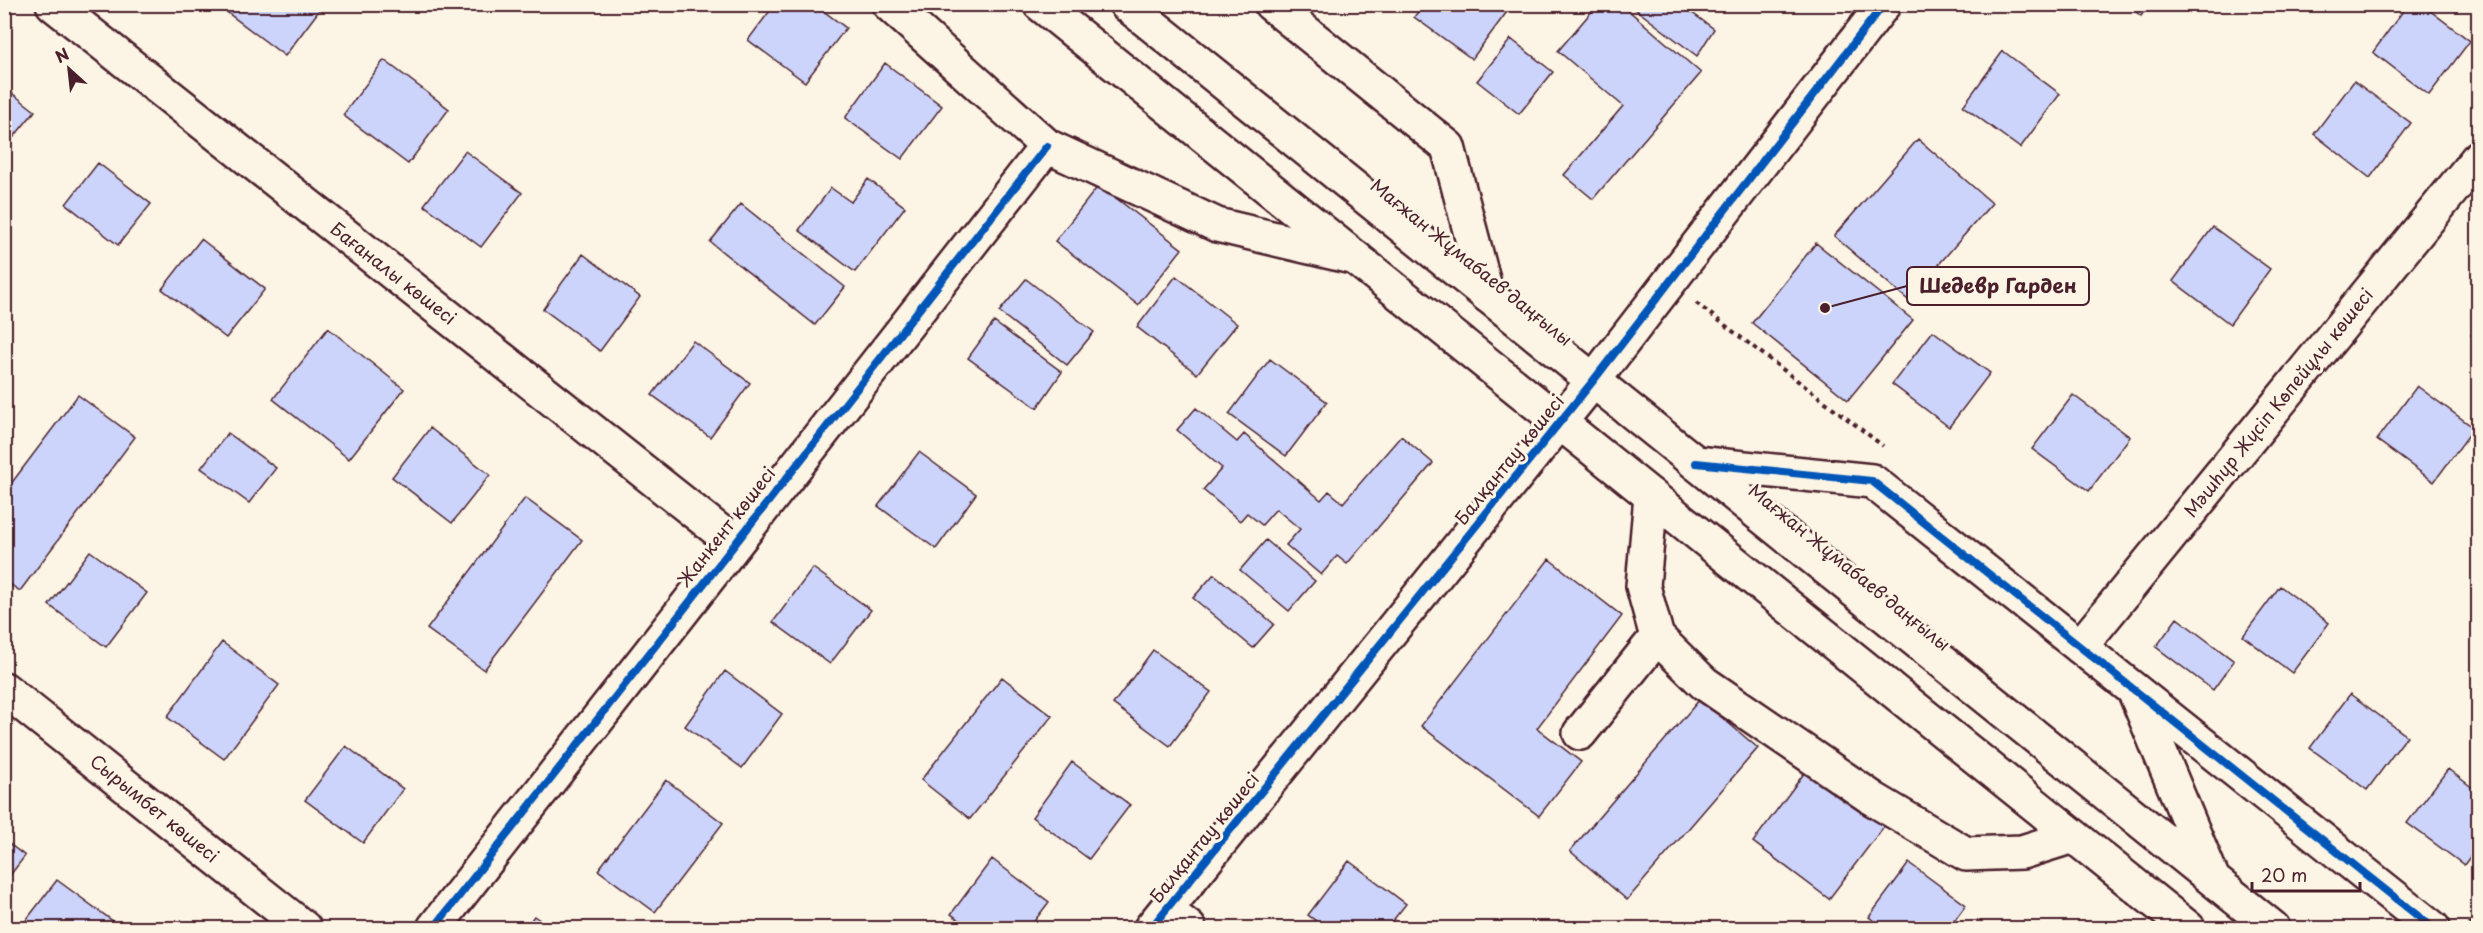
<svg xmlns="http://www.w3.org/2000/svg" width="2483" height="933" viewBox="0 0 2483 933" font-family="'Playpen Sans',sans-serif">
<rect width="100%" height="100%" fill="#fcf5e5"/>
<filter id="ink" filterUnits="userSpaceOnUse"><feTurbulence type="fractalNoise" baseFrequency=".0167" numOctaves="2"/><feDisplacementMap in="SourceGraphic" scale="12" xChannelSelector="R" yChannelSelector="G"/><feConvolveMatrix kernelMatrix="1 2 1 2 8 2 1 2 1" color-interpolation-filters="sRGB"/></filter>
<g filter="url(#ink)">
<path fill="#ccd4fc" stroke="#4a1f2b" stroke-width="1.5" d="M235 4H324L285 56 228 13Z
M775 4H814L846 28 805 82 748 40Z
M1424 4H1511L1512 5 1472 59 1414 17Z
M1598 4H1621L1701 73 1593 199 1564 175 1623 106 1558 51Z
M1680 4 1714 29 1697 56 1630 5Z
M2126 4H2150L2141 16Z
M2408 4H2421L2470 41 2429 95 2373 52Z
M1511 39 1553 72 1519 114 1477 81Z
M2003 51 2060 94 2020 148 1963 106Z
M384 60 449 109 408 164 343 115Z
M885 63 942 106 902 159 845 118Z
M2354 81 2411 123 2370 178 2314 134Z
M4 87 35 111 4 149Z
M1918 139 1992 203 1908 300 1834 236Z
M465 151 522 193 481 247 424 205Z
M98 163 151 204 118 245 66 204Z
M868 179 905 207 855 272 799 230 831 188 851 202Z
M1099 185 1182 249 1138 305 1055 241Z
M741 204 845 287 815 325 710 242Z
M2213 227 2270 269 2230 324 2173 281Z
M201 239 265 289 226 338 162 289Z
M1816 243 1913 320 1848 400 1752 323Z
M583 254 640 297 600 351 543 309Z
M1176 276 1237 324 1197 374 1137 327Z
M1026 279 1094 332 1067 365 999 312Z
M994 322 1062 372 1037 408 968 358Z
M2478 324V341L2471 335Z
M328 328 404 389 349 459 273 399Z
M1933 331 1990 373 1949 427 1892 384Z
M693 341 750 383 710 437 652 395Z
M1270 359 1327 402 1286 456 1229 414Z
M2417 386 2474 428 2434 482 2377 440Z
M78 395 135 437 20 591 4 580V493Z
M2073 395 2130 437 2089 491 2032 449Z
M1196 408 1237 442 1244 434 1321 500 1329 491 1343 503 1401 436 1433 463 1347 564 1337 556 1321 575 1286 545 1300 529 1276 509 1262 525 1247 513 1240 521 1203 490 1222 468 1177 430Z
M430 428 490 475 452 523 392 477Z
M228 433 276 468 249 503 201 468Z
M919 452 976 494 936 549 878 506Z
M525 498 582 540 484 670 427 629Z
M1266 540 1315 581 1289 611 1240 570Z
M90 551 147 593 106 647 49 605Z
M1549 559 1622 616 1537 728 1581 762 1539 816 1421 726Z
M813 568 871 610 830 664 773 622Z
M1214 574 1274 624 1253 648 1193 598Z
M2280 586 2329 623 2292 673 2243 636Z
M2177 618 2234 661 2213 690 2156 647Z
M222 642 279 685 224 759 167 717Z
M1153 650 1211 692 1170 746 1113 704Z
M725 671 782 714 742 768 685 726Z
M1002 677 1052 716 970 819 921 780Z
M2350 694 2407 736 2367 790 2310 748Z
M1700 699 1758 748 1627 900 1570 851Z
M346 746 403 789 363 843 305 800Z
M1072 762 1130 805 1089 859 1032 817Z
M1808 768 1885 825 1829 899 1753 842Z
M2448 769 2478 792V846L2464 865 2407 823Z
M666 780 723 823 655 912 598 870Z
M4 840 25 856 4 883Z
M992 859 1049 902 1029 928H971L951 914Z
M1349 861 1406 904 1387 928H1326L1308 915Z
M1909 863 1966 905 1949 928H1884L1869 917Z
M57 880 114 922 109 928H20Z
M534 916 551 928H525Z"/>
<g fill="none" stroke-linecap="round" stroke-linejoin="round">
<g stroke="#4a1f2b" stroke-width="38">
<path id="minor" d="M53 4 734 543
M889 4 1047 146 1217 225 1356 258
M1271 4 1448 147 1487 295
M1696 463 1872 481 2433 928
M1651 496 1643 586 1657 637 1704 683 1875 800 1966 854 2022 852 2073 836
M2080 647 2478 158
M4 689 304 928
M1580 733 1657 637
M1166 910 1189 928
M434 928 1047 146
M1151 928 1593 381 1884 4"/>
</g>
<g stroke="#4a1f2b" stroke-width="38">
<path id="major" d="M1040 4 2188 928
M1126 4 2273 928
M2134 690 2212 877"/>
</g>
<path stroke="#4a1f2b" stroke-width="4" stroke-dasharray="4.5 4.5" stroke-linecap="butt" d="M1696 303 1883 446
M2468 922 2476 928"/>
<use href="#minor" stroke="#fcf5e5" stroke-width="33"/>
<use href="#major" stroke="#fcf5e5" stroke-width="33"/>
<g stroke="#fcf5e5" stroke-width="11">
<path id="cycleway" d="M1696 463 1872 481 2433 928
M434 928 1047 146
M1151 928 1593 381 1884 4"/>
</g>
<use href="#cycleway" stroke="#0057b8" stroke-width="8"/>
</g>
</g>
<g text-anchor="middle" stroke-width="6" stroke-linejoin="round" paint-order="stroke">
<g font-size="18" fill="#4a1f2b" stroke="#fcf5e5">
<text transform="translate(1471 263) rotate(39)" y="6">Мағжан Жұмабаев даңғылы</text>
<text transform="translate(393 274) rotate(38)" y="6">Бағаналы көшесі</text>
<text transform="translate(2279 403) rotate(-51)" y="6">Мәшһүр Жүсіп Көпейұлы көшесі</text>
<text transform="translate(1510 460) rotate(-51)" y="6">Балқантау көшесі</text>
<text transform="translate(727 527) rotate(-52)" y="6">Жанкент көшесі</text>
<text transform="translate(1849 568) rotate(39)" y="6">Мағжан Жұмабаев даңғылы</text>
<text transform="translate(154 809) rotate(39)" y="6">Сырымбет көшесі</text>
<text transform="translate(1205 838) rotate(-51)" y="6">Балқантау көшесі</text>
</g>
</g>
<path fill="none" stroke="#4a1f2b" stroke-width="2" d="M1825 308L1907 286"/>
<circle fill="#4a1f2b" stroke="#fcf5e5" stroke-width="2" cx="1825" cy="308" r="6"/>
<rect fill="#fcf5e5" stroke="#4a1f2b" stroke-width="2" x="1907" y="267" width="182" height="38" rx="6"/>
<g font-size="20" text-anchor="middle" font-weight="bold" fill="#4a1f2b">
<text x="1998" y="293">Шедевр Гарден</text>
</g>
<rect width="2483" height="933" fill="none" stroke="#fcf5e5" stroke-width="24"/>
<rect x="12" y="12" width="2459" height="909" fill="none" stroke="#4a1f2b" stroke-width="2" filter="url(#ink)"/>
<g transform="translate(69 69) rotate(333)" stroke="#fcf5e5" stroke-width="4.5" paint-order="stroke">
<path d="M0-4.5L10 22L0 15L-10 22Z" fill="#4a1f2b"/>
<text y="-9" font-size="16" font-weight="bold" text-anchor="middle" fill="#4a1f2b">N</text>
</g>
<path d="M2252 882v9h108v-9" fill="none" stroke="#4a1f2b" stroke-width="3"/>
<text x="2261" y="882" font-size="18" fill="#4a1f2b" stroke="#fcf5e5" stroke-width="4.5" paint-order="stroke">20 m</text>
</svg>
